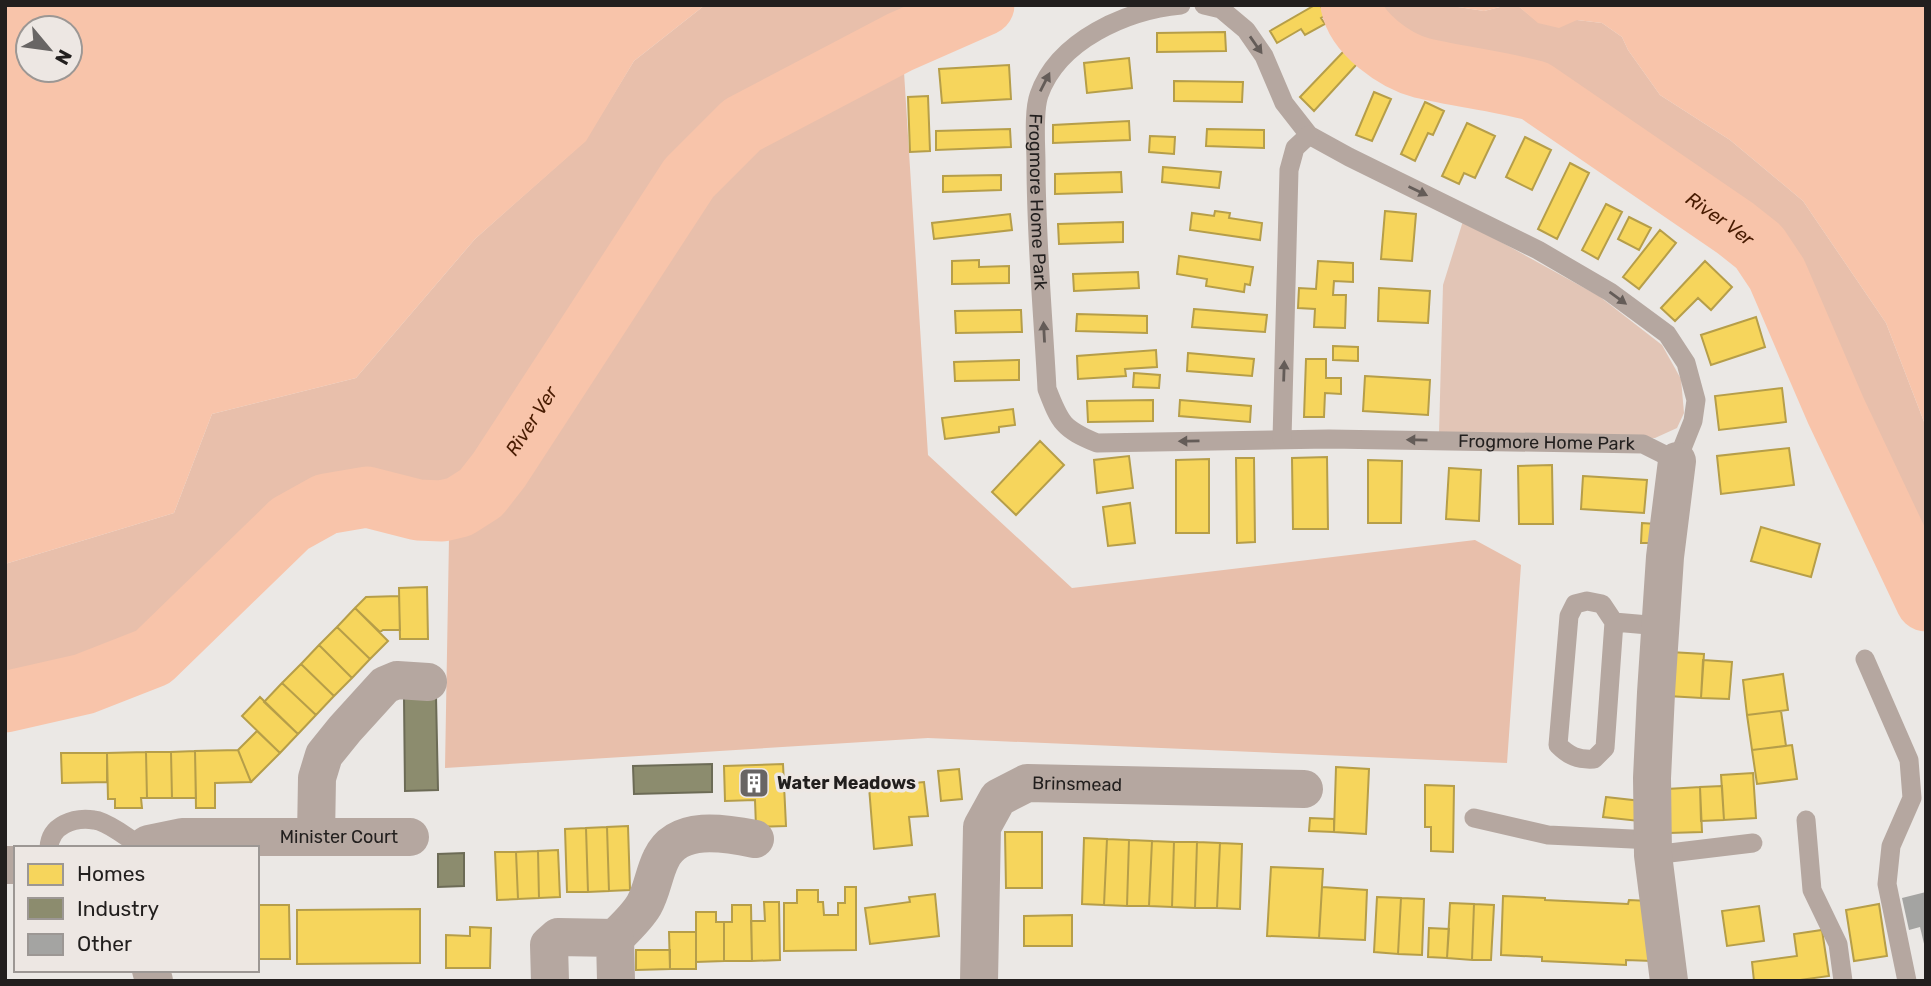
<svg xmlns="http://www.w3.org/2000/svg" width="1931" height="986" viewBox="0 0 1931 986" font-family="Rubik,sans-serif">
<rect width="100%" height="100%" fill="#ebe8e5"/>
<path fill="#e2c5b6" d="M1463 221 1599 296 1662 345 1681 379 1684 413 1677 428 1655 438 1439 434 1443 285Z"/>
<path fill="#e8bfab" d="M705 5H946L892 28 740 108 683 156 479 472 469 483 452 492 356 481 319 489 278 512 143 644 90 668 5 683V564L174 513 212 414 356 378 475 239 585 141 634 61Z
M1362 5H1445L1484 11 1508 5H1517L1538 22 1577 20 1602 23 1622 37 1628 50 1660 95 1730 140 1803 201 1886 323 1926 427V565L1800 285 1780 245 1763 230 1730 213 1665 171 1586 114 1521 77 1390 41 1367 22Z
M903 56 928 455 1072 588 1475 540 1521 565 1507 763 928 738 445 768 449 538 475 526 509 496 675 226 709 185 754 144Z"/>
<path fill="#f8c4aa" fill-rule="evenodd" d="M5 5H705L634 61 586 141 475 239 356 378 212 414 174 513 5 564ZM28 28H70V70H28Z
M1445 5H1508L1484 11Z
M1517 5H1926V427L1886 323 1803 201 1730 140 1660 95 1628 50 1622 37 1602 23 1577 20 1559 28 1538 23Z"/>
<path fill="#f6d55c" stroke="#b69e49" stroke-width="2" d="M1315 5H1320L1326 15 1321 18 1325 24 1305 35 1301 29 1277 43 1270 31Z
M1225 32 1226 51 1157 52V33Z
M1344 51 1357 64 1314 111 1300 97Z
M1129 58 1132 88 1087 93 1084 63Z
M1009 65 1011 99 942 103 939 69Z
M1174 81 1243 82 1242 102 1174 101Z
M1374 92 1391 99 1372 141 1356 135Z
M928 96 930 151 910 152 908 97Z
M1425 102 1444 111 1433 135 1428 133 1415 161 1401 154Z
M1129 121 1130 140 1053 143V125Z
M1467 123 1495 136 1475 178 1464 173 1459 184 1442 176Z
M1010 129 1011 147 936 150V131Z
M1207 129 1264 130V148L1206 146Z
M1150 136 1175 137 1174 154 1149 152Z
M1525 137 1551 150 1532 190 1506 177Z
M1570 163 1589 173 1557 239 1538 229Z
M1163 167 1221 172 1219 188 1162 182Z
M1121 172 1122 192 1055 194V174Z
M1001 175V190L943 192V176Z
M1606 204 1622 212 1598 259 1582 250Z
M1215 211 1230 213 1229 218 1262 223 1260 240 1190 230 1192 213 1214 216Z
M1385 211 1416 214 1412 261 1381 259Z
M1010 214 1012 230 934 239 932 223Z
M1629 217 1651 228 1639 250 1618 239Z
M1123 222V242L1059 244 1058 224Z
M1660 230 1676 243 1639 289 1623 277Z
M1179 256 1253 267 1250 285 1245 284 1244 292 1206 286 1207 279 1177 274Z
M979 260V267L1009 266V283L952 284V261Z
M1318 261 1353 263V282L1334 281 1333 295H1346L1345 328 1314 327 1315 309 1298 308 1299 288 1316 289Z
M1705 261 1732 287 1711 310 1698 298 1675 321 1661 308Z
M1138 272 1139 288 1074 291 1073 274Z
M1379 288 1430 291 1428 323 1378 321Z
M1194 309 1267 315 1265 332 1192 327Z
M1021 310 1022 332 956 333 955 311Z
M1077 314 1147 316V333L1076 331Z
M1756 317 1765 347 1711 365 1701 335Z
M1333 346 1358 347V361L1333 360Z
M1156 350 1157 367 1125 369 1126 376 1078 379 1077 356Z
M1188 353 1254 359 1252 376 1187 371Z
M1306 359H1326V378H1341V394L1325 393 1324 417H1304Z
M1019 360V380L955 381 954 362Z
M1134 373 1160 375 1159 388 1133 387Z
M1365 376 1430 380 1428 415 1363 411Z
M1782 388 1786 422 1719 430 1715 396Z
M1153 400V421L1088 422 1087 401Z
M1180 400 1251 406 1250 422 1179 416Z
M1013 409 1015 425 999 427V432L945 439 942 418Z
M1040 441 1064 465 1016 515 992 492Z
M1789 448 1794 485 1721 494 1717 456Z
M1129 456 1133 488 1097 493 1094 460Z
M1327 457 1328 529H1293L1292 458Z
M1236 458H1254L1255 542 1237 543Z
M1209 459V533H1176V460Z
M1368 460 1402 461 1401 523H1368Z
M1552 465 1553 524H1519L1518 466Z
M1449 468 1481 470 1479 521 1446 519Z
M1583 476 1647 480 1644 513 1581 509Z
M1130 503 1135 543 1108 546 1103 507Z
M1642 523 1656 524 1654 543H1641Z
M1761 527 1820 544 1811 577 1751 561Z
M427 587 428 639H400L399 588Z
M399 596 400 630H383L380 632 355 608 366 597Z
M355 608 388 641 370 659 337 627Z
M337 627 370 659 352 678 319 645Z
M319 645 352 678 334 696 301 664Z
M1670 652 1704 654 1701 698 1668 696Z
M1703 660 1732 662 1729 699 1701 698Z
M301 664 334 696 316 715 282 683Z
M1783 674 1788 710 1747 715 1743 680Z
M282 683 316 715 298 734 264 702Z
M260 697 298 734 280 753 242 716Z
M1781 711 1786 746 1752 750 1747 715Z
M257 731 280 753 251 782 238 750Z
M1792 745 1797 779 1757 784 1752 750Z
M238 750 251 782 215 783V808H196L195 751Z
M195 751 196 798H172L171 752Z
M146 752 147 798H141L142 808H115V799H108L107 753Z
M146 752H171L172 798H147Z
M61 753H107V782L62 783Z
M783 764 786 826 756 827 755 800 725 801 724 766Z
M1336 767 1369 769 1366 834 1334 832Z
M959 769 962 799 941 801 938 771Z
M1753 773 1756 818 1724 820 1721 775Z
M924 782 928 816 909 817 912 845 874 849 869 787Z
M1425 785 1454 786 1453 852 1431 851V827H1425Z
M1722 786 1724 820 1701 821 1700 787Z
M1700 787 1702 832 1669 833 1667 789Z
M1606 797 1641 801 1639 821 1603 817Z
M1310 818 1334 819V832L1309 831Z
M628 826 630 890 609 891 607 827Z
M607 827 609 891 588 892 586 828Z
M586 828 588 892H567L565 829Z
M1005 832H1042V888H1006Z
M1084 838 1107 839 1104 905 1082 904Z
M1107 839 1129 840 1127 906 1104 905Z
M1129 840 1152 841 1149 906H1127Z
M1152 841 1174 842 1172 907 1149 906Z
M1174 842H1197L1195 908 1172 907Z
M1197 842 1220 843 1217 908H1195Z
M1220 843 1242 844 1240 909 1217 908Z
M558 850 560 897 539 898 538 851Z
M538 851 539 898 518 899 516 852Z
M495 852H516L518 899 497 900Z
M1271 867 1323 869 1319 938 1267 936Z
M845 887H856V950L784 951V903H797V890H818V902H823L824 915H838V903H845Z
M1322 887 1367 890 1365 940 1319 938Z
M935 894 939 936 870 944 865 908 910 902 909 897Z
M1503 896 1545 898V900L1628 904 1629 900 1649 901 1652 961 1626 960V965L1542 961V957L1501 955Z
M1377 897 1401 898 1398 954 1374 952Z
M1401 898 1424 899 1422 955 1398 954Z
M764 902H779L780 960 752 961 751 921H765Z
M1450 903 1474 904 1472 960 1447 958Z
M1474 904 1494 905 1491 960H1472Z
M1879 904 1887 956 1854 961 1846 910Z
M257 905H289L290 959H257Z
M732 905H751L752 961H724V922H732Z
M1759 906 1764 941 1727 946 1722 911Z
M420 909V963L297 964V910Z
M696 912H716V922H724V961L696 962Z
M1072 915V946H1024V916Z
M470 927 491 928 490 968H446V935L470 936Z
M1429 928 1449 929 1447 958 1428 957Z
M1822 930 1829 976 1793 981H1754L1752 962 1797 956 1794 934Z
M669 932H696V969H670Z
M636 950H670V969L636 970Z"/>
<path fill="#8c8c6e" stroke="#6c6b56" stroke-width="2" d="M436 696 438 790 405 791 404 697Z
M712 764V792L634 794 633 766Z
M464 853V886L438 887V854Z"/>
<g fill="none" stroke-linecap="round" stroke-linejoin="round">
<g stroke="#f8c4aa" stroke-width="61">
<path id="s1" d="M1351 5C1357 34 1395 61 1422 68 1460 77 1498 81 1535 91L1735 228 1759 247 1777 274 1836 411 1926 601"/>
<path id="s2" d="M5 702 84 684 153 657 290 524 326 504 367 497 418 510 442 511 459 507 481 493 499 470 689 178 742 125 900 42 984 5"/>
</g>
</g>
<path fill="#a4a4a2" d="M1926 892V948H1925L1920 927 1909 930 1902 898Z"/>
<g fill="none" stroke-linecap="round" stroke-linejoin="round">
<g stroke="#b5a7a0" stroke-width="19">
<path id="s3" d="M1181 5C1127 10 1058 40 1039 95 1033 112 1036 145 1036 164 1036 239 1043 314 1047 389 1060 423 1063 429 1097 443L1329 439 1643 444 1677 461 1693 421 1696 400 1686 363 1667 334 1610 292 1538 250 1349 157 1309 135 1284 103 1264 56 1246 30 1221 9 1204 5"/>
<path d="M1282 439 1289 170 1295 148 1309 135"/>
<path d="M1614 622 1602 604 1587 601 1575 604 1569 616 1558 745C1569 756 1578 760 1594 759L1605 748 1614 622 1660 626"/>
<path d="M1865 659 1909 760 1912 798 1891 846 1887 884 1907 981"/>
<path d="M1474 818 1548 835 1653 840"/>
<path d="M1806 820 1812 890 1838 944 1843 981"/>
<path d="M49 848C50 825 74 817 94 820 106 821 132 840 142 848"/>
<path d="M1653 855 1753 843"/>
</g>
<g stroke="#b5a7a0" stroke-width="38">
<path d="M316 837 317 778 324 755 345 729 385 685 397 680 428 682"/>
<path id="s4" d="M143 848 148 844 182 837H410"/>
<path d="M5 865H16"/>
<path d="M615 938C625 928 637 917 644 905 652 891 654 873 661 859 677 824 725 833 755 839"/>
<path d="M151 970 154 981"/>
<path d="M550 981 549 945 558 937 615 938 616 981"/>
<path id="s5" d="M979 981 982 827 998 798 1027 783 1304 789"/>
<path d="M1669 981 1653 855 1652 778 1656 693 1665 557 1677 461"/>
</g>
</g>
<defs><path id="oneway-solid" d="M-6-.8H1V-3.2L6.5 0L1 3.2V.8H-6Z" transform="scale(1.75)"/></defs>
<g fill="#645c58">
<use href="#oneway-solid" transform="translate(1256 45) rotate(55)"/>
<use href="#oneway-solid" transform="translate(1045 82) rotate(-63)"/>
<use href="#oneway-solid" transform="translate(1418 191) rotate(26)"/>
<use href="#oneway-solid" transform="translate(1618 298) rotate(36)"/>
<use href="#oneway-solid" transform="translate(1044 332) rotate(-93)"/>
<use href="#oneway-solid" transform="translate(1284 371) rotate(-88)"/>
<use href="#oneway-solid" transform="translate(1417 440) rotate(-179)"/>
<use href="#oneway-solid" transform="translate(1189 441) rotate(179)"/>
</g>
<defs>
<g id="building-square" transform="scale(1.575)"><rect x="-9" y="-9" width="18" height="18" rx="4" fill="#686564" stroke="#ede7e3"/><path d="M-4-6H4V6H1V3H-1V6H-4ZM-2.5-4.3h1.7v1.8h-1.7ZM.8-4.3h1.7v1.8H.8ZM-2.5-1h1.7V.8h-1.7ZM.8-1h1.7V.8H.8Z" fill="#fff"/></g>
</defs>
<g fill-rule="evenodd">
<use href="#building-square" x="754" y="783"/>
</g>
<g text-anchor="middle" stroke-width="7" stroke-linejoin="round" paint-order="stroke">
<g font-size="18" fill="#221f1e" stroke="#ede7e3">
<text dy="6" stroke="none"><textPath href="#s3" startOffset="284">Frogmore Home Park</textPath></text>
<text dy="6" stroke="none"><textPath href="#s3" startOffset="998">Frogmore Home Park</textPath></text>
<text dy="6" stroke="none"><textPath href="#s5" startOffset="270">Brinsmead</textPath></text>
<text dy="6" stroke="none"><textPath href="#s4" startOffset="198">Minister Court</textPath></text>
</g>
<g font-size="18" font-weight="bold" fill="#221f1e" stroke="#ede7e3" text-anchor="start">
<text x="777" y="789">Water Meadows</text>
</g>
<g font-size="19" font-style="italic" fill="#491c02" stroke="#ede7e3">
<text dy="7" stroke="none"><textPath href="#s1" startOffset="439">River Ver</textPath></text>
<text dy="7" stroke="none"><textPath href="#s2" startOffset="637">River Ver</textPath></text>
</g>
</g>
<rect width="1931" height="986" fill="none" stroke="#221f1e" stroke-width="14"/>
<rect x="14" y="846" width="245" height="126" fill="#ede7e3" stroke="#9c9794" stroke-width="2"/>
<rect x="28" y="864" width="35" height="21" fill="#f6d55c" stroke="#9c9794" stroke-width="2"/>
<text x="77" y="881" font-size="21" fill="#221f1e">Homes</text>
<rect x="28" y="898" width="35" height="21" fill="#8c8c6e" stroke="#9c9794" stroke-width="2"/>
<text x="77" y="916" font-size="21" fill="#221f1e">Industry</text>
<rect x="28" y="934" width="35" height="21" fill="#a4a4a2" stroke="#9c9794" stroke-width="2"/>
<text x="77" y="951" font-size="21" fill="#221f1e">Other</text>
<g transform="translate(49 49) rotate(119)"><circle r="33" fill="#ede7e3" stroke="#9c9794" stroke-width="2"/>
<path d="M0-5L12 26L0 18L-12 26Z" fill="#686564"/>
<text y="-10" font-size="19" font-weight="bold" text-anchor="middle" fill="#221f1e">N</text>
</g>
</svg>
